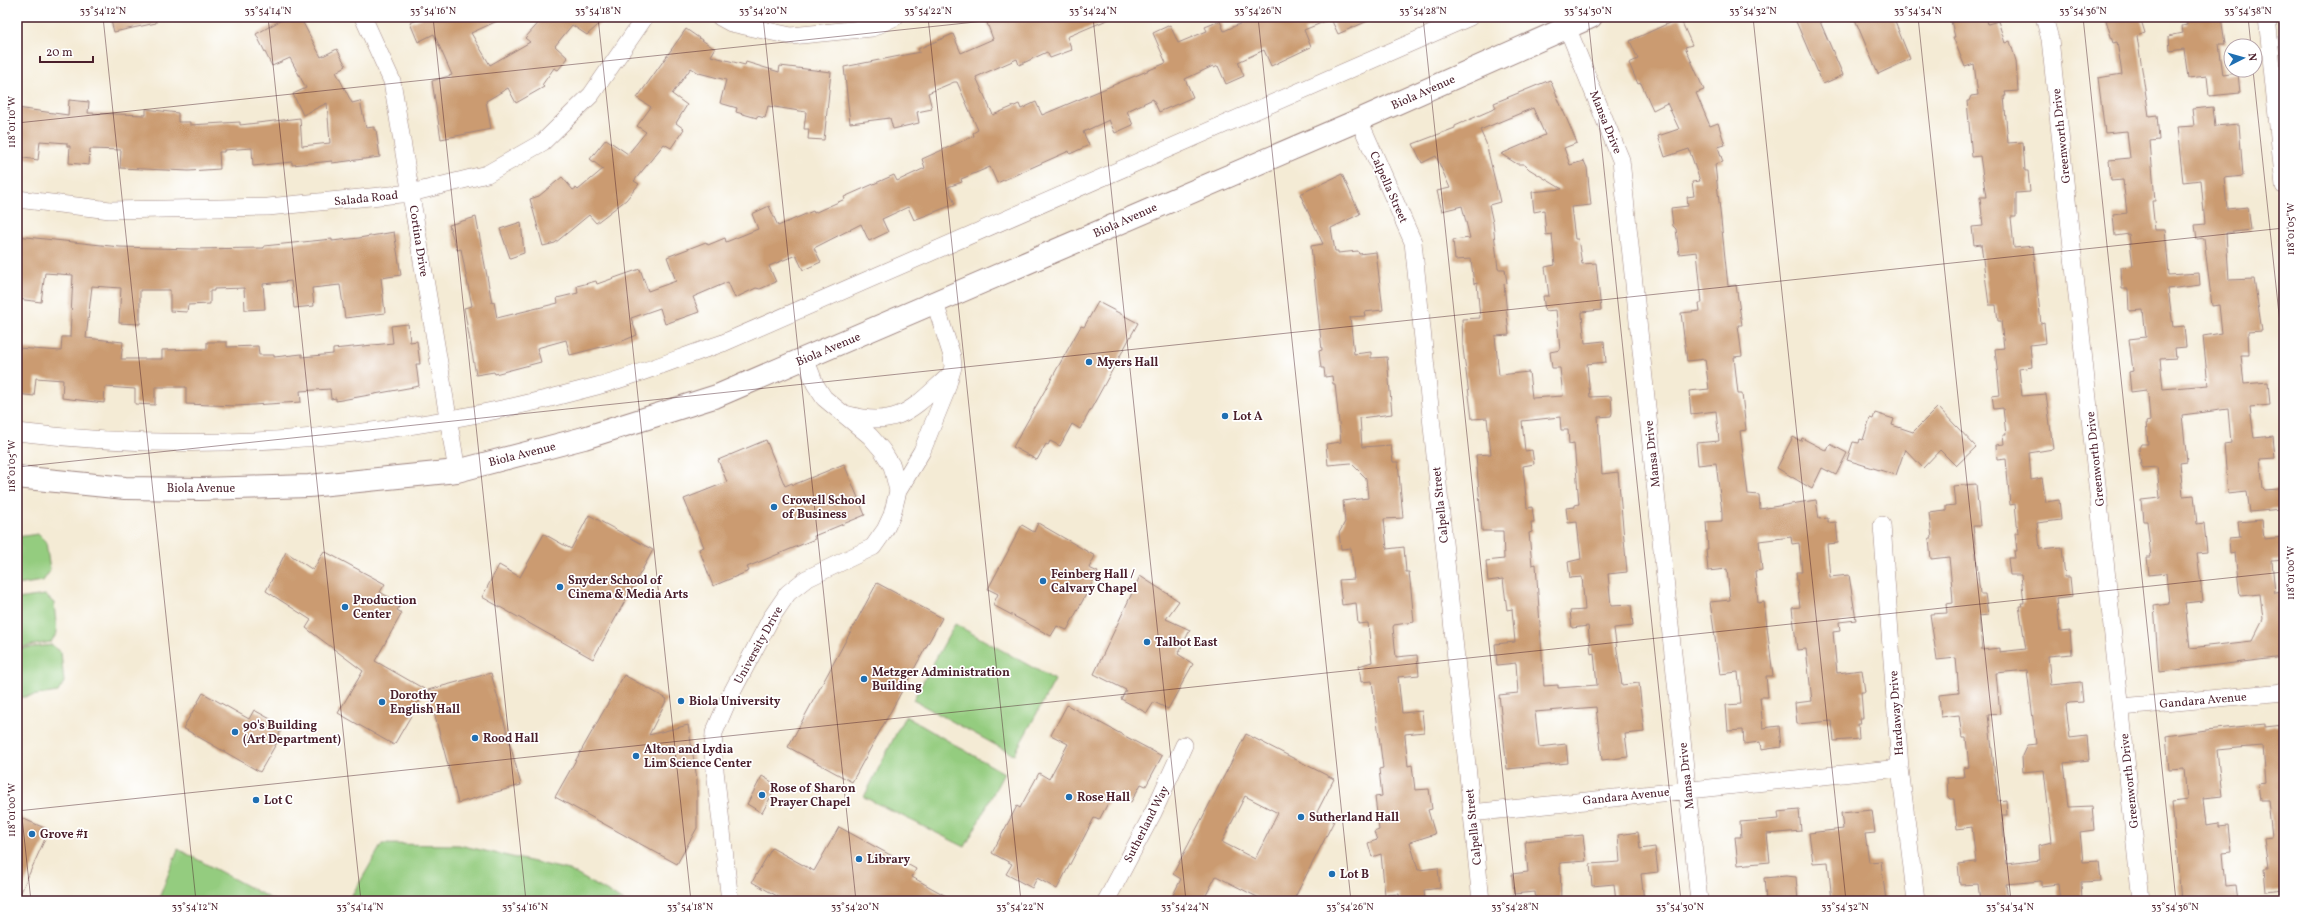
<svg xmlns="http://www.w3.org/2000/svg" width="2301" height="918" viewBox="0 0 2301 918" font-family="Vollkorn,serif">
<rect width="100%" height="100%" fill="#fff"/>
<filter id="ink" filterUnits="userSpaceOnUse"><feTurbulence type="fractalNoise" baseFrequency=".025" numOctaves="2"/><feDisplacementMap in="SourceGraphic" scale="8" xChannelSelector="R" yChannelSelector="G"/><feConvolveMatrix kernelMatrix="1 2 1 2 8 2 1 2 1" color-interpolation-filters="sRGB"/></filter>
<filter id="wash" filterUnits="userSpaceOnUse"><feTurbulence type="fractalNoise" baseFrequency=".012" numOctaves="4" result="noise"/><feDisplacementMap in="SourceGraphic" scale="16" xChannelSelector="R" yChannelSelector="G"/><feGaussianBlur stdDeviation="0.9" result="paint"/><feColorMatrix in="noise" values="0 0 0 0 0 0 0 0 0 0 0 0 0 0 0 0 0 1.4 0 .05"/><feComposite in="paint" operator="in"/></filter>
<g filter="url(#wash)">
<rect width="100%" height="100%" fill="#f4ebd5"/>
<path fill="#94cc7f" stroke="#6f7655" d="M38 534 46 542 50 571 43 581 17 585V537Z
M45 595 54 603 57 633 51 642 17 648V599Z
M955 624 1055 680 1014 755 913 700Z
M52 645 61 652 64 682 58 692 17 698V649Z
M905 716 1004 773 965 847 864 797Z
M382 844 459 845 569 870 624 901H349Z
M178 849 275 901H158Z"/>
<g id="blocks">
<path fill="#cb9b71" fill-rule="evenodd" d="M110 17H155L156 23 114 32Z
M287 17H300L321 57 337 49 346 66 336 72 352 103 360 101 366 128 374 127V130H376L380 157 332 163V161L292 165V162L253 166 252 148 224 150V152H219L220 169 189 171 120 168 121 150 90 149 89 165 69 163 70 146H67V143L40 141 38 160 17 157V108L68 115 69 100 89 102 88 113 146 115V109L178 113V122H190V125L240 122V125L300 118 302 146 330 143 327 103 303 115 293 94 306 88 290 58 272 66 256 34Z
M424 17H506L471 33 490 65 530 42 525 38 544 17H607L587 35 572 25 555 46 568 58 558 70 554 68 542 85 544 87 516 103 508 88 486 101 491 129 441 139 432 81 452 75 434 34 418 42 410 23Z
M1002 17H1114L1067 37 1072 50 1050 58 1047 52 1019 65 1017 59 976 77 993 115 1019 104 1021 109 1036 102 1042 115 1166 63 1153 33 1170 25 1178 43 1207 31 1205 27 1220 21 1224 31 1255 17H1377L1338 34 1331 19 1304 30 1311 47 1271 66 1264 50 1238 62 1244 76 1226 84 1218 66 1214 68 1213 66 1185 79 1193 97 1159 112 1153 99 1127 111 1133 125 1115 133 1109 120 1083 132 1089 145 1070 154 1069 151 997 183 990 167 961 179 962 182 948 187 955 204 914 220 908 207 882 219 888 232 869 241 861 224 814 248 821 262 803 270 796 255 769 266 776 282 760 289 756 288 735 298 728 282 693 297 699 312 665 324 660 308 631 318 637 335 620 342 570 355 566 340 537 348 541 362 495 374 494 372 476 375 464 308 472 306 461 249 457 250 449 225 476 217 492 303 494 302 497 318 558 303 557 298 578 293 577 286 596 281 597 284 640 269 648 291 676 281 667 257 706 242 708 245 725 238 726 242 758 229 752 214 769 206 778 226 813 211 814 213 845 199 844 197 894 175 897 181 925 168 922 159 974 136 973 133 978 130 957 82H954L928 93 932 109 917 112 919 123 893 129 890 118 850 123 844 67 920 52 918 49 953 34 961 53 993 39 987 23Z
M1794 17H1818L1843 75 1823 84Z
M1854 17H1893L1910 59 1878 74Z
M1950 17H1986L1988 24 1998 21 2005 43 2010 41 2016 61 2018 91 2005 92 2006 96H2004L2008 143 2023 142 2025 171H2028L2030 192 2016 193V217H2011L2014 248 2033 246 2041 324 2044 323 2046 343 2030 345 2032 367 2019 369 2022 396 2046 394 2050 425 2053 449 2029 453 2031 480 2042 478 2046 502 2059 500 2061 520 2037 523 2040 549 2062 547 2065 577H2070L2072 597 2056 599 2060 632 2070 631 2072 654 2048 656 2051 685 2081 682 2083 702 2068 703 2066 705 2070 738 2087 736 2089 760 2064 763 2069 807 2092 806 2094 830 2080 832 2083 862 2099 861 2101 881 2081 882 2082 901H2060L2058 884 2041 886V881L2006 884 2008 901H1980L1978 884 1960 885 1958 864 1976 862 1972 827 1957 829 1954 799H1950L1948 797 1947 778 1964 777 1963 768 1969 767 1966 738H1962L1959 715 1941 717 1939 695 1959 693 1956 658 1937 660 1930 614 1947 613 1946 604 1953 603 1952 588 1949 557 1931 559 1929 538H1932L1929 513 1946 511V506L1955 505 1953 486 1976 484 1980 526H1973L1980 594H1985L1988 615 1979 616 1982 650 1999 648V652L2026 649 2019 606H2022L2021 603H2024L2021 575H2010L2008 558H2015L2014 551H2017L2015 533H2018L2015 504 2010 505 2006 459 1997 460 1996 445 2004 444 2003 435H2006L2003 408 1994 409 1992 396 2000 395 1995 349 2004 348 2001 321H1998L1996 305H1989L1981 244 1974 245 1972 227 1983 226 1980 197H1986L1980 156 1972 157 1967 101H1969L1971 96 1978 95 1974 64 1965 67 1953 37H1955ZM2027 670 2036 744 2027 745 2022 756 2023 772 2044 770 2052 842 2039 845 2040 860 2007 864 2002 815H2007L2006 800 1998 801 1988 715 2000 714 1996 673Z
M2105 17H2140L2145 33 2137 36 2149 116 2157 115 2159 140 2150 141 2155 201H2152L2155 230H2165L2169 275 2199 273 2200 285 2168 289 2173 327 2184 326 2186 347 2175 348 2176 358 2160 359 2163 389 2208 385 2203 336 2222 333 2219 305 2212 306 2204 238 2197 239 2195 225 2205 224 2201 180 2183 182 2177 127 2194 126 2192 109 2213 107 2215 126 2239 124 2243 176 2224 178 2227 209 2248 207 2251 230 2226 233 2229 280 2254 279 2262 331 2248 332 2249 355H2241L2244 384 2268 382 2270 405 2250 407 2254 438 2273 436 2275 458 2260 459 2263 488 2265 490 2279 489 2281 509 2250 512 2247 492 2228 494 2224 444 2231 443 2228 409 2182 415 2187 462 2180 463 2183 496 2194 495 2197 524 2204 523 2207 552 2197 553 2203 601 2185 603 2190 648 2252 641 2263 619 2260 594 2240 596 2235 553 2230 554 2229 538 2240 537 2238 522 2262 520 2264 539 2284 537V560L2272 561 2275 593 2284 592V657L2159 672 2154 606 2169 604 2166 573 2149 575 2147 557H2151L2147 521H2143L2141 500 2160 498 2157 467 2143 468 2141 465 2139 448 2141 444H2148L2146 422 2150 421 2148 395 2146 390 2131 392 2129 372 2133 371 2129 339 2146 337 2143 310 2129 311 2128 289H2122L2121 267 2133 266 2129 234 2115 236 2113 215 2127 213 2123 180 2111 181 2109 160 2130 158 2127 131 2105 133 2098 78 2122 74 2117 42 2113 43Z
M2186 17H2221L2225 44H2219L2223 75 2238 73 2240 93 2209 96 2207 76 2188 78 2184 49 2170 51 2169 36 2183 33 2182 26 2187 25Z
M1680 18 1692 45 1685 47 1704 90 1696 93 1710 126 1718 123 1725 145 1718 147 1723 162 1715 164 1728 286 1736 285 1742 325H1738L1742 356 1734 357 1738 394H1742L1746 430 1740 431 1748 494 1759 495 1760 509 1816 500 1819 519 1828 518V523L1836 522 1838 543 1827 544 1830 577 1849 575 1856 620 1839 622 1840 631 1833 632 1837 673 1862 670 1865 692H1861L1863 718H1860L1861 724H1858L1859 739 1834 741 1832 721 1797 724 1795 703 1812 701 1806 649 1797 650 1792 608 1800 607 1796 572H1802L1799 543 1792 544 1791 537 1759 541 1762 570 1755 571 1758 603 1764 602 1773 676H1766L1768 697H1760L1763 728 1779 726 1781 747 1761 750 1760 742 1744 744 1743 730 1728 731 1726 705 1741 704 1738 672 1720 674 1710 602 1730 600 1727 569 1708 571 1706 549H1708L1706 522 1722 521V512L1716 463 1698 465 1696 443 1719 441 1716 411 1691 414 1689 391 1709 389 1705 359 1687 361 1681 313 1700 311 1699 303H1702L1697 252 1679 254 1676 229 1673 226 1671 208 1688 206 1687 197 1694 196 1692 182 1700 181 1689 149 1665 157 1658 136 1679 129 1667 103 1653 110 1641 83 1638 84 1629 63 1638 59 1630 41Z
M686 29 715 49 711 56 745 65 746 62 779 72 780 66 831 72 824 140 808 139 809 129H804L806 112 768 106 765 118 757 116V118L736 112 737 108 720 103 726 80 699 73 691 68 672 94 687 105 676 123 684 129 671 148 664 144 634 181 639 184 626 200 596 223 589 215 555 243 543 246 530 199 539 196 562 177 573 190 576 188 578 190 603 169 590 159 606 139 628 154 646 132 637 126 651 107 637 98Z
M1550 80 1577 143 1564 148 1570 165 1584 161 1587 168 1591 205 1571 207 1575 239H1578L1582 264 1596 263 1601 310 1582 312V315L1585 343 1604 341 1606 362 1587 364 1590 397 1611 396 1612 413 1611 416 1598 417 1602 474 1618 472 1627 572 1608 574 1611 606 1631 605 1633 626 1614 628V629L1622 685 1639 683 1644 732 1625 734 1628 757 1602 760 1596 707 1535 712 1539 747 1566 744 1568 763 1507 769 1499 695 1518 693 1516 663 1497 665 1495 644 1515 642 1512 609 1507 610 1503 579 1488 581 1486 561 1504 559 1503 531H1482L1476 455 1491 454 1487 418 1472 419 1463 348 1462 319 1480 318 1477 283 1474 284 1471 259 1455 260 1453 240 1470 238 1462 206 1442 211 1437 191 1450 188 1436 156 1422 163 1413 144 1455 128V126L1496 108 1494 103ZM1533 108 1545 135 1501 154 1517 164H1524L1529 169 1562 189 1532 192 1534 212 1544 210 1546 235 1552 234 1555 265 1545 267 1549 296H1543L1545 311 1556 310 1560 350 1550 352 1552 368H1560L1563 396 1532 398 1529 372 1499 375 1495 336 1509 335 1504 284 1507 283 1505 269H1498L1493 223 1489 205 1500 202 1486 143 1480 130ZM1560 417 1561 430H1568L1569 444 1574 443 1579 504 1575 505V507L1566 508 1568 523 1577 522 1581 559 1568 562 1570 578 1582 577 1585 610 1570 611 1572 628 1588 626 1591 654 1594 653 1597 685 1558 688V685L1544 686 1536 564 1532 565 1529 533 1532 532 1531 522H1534L1532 507 1527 508 1523 466 1534 464 1532 450 1525 451 1522 421Z
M1342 174 1360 214 1331 228 1335 251H1338V253L1358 251 1359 254 1376 252 1383 310 1364 312 1365 316 1350 317 1354 354 1371 352V358L1387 357 1392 414 1360 418 1362 447 1391 445 1393 462H1398L1403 518 1384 519 1387 549 1404 547 1406 572H1409L1411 590 1414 622 1394 625 1393 627 1396 657 1417 655 1419 675 1398 677 1402 713 1422 711 1424 732 1405 734V737L1408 766 1412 765 1415 790 1429 789 1432 809 1428 810 1435 834 1410 842 1418 870 1438 868 1440 888 1424 890 1425 901H1400L1399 894 1385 895 1381 854 1372 857 1368 843 1377 840 1374 832 1379 830 1375 797 1382 796 1379 769 1383 768 1372 681 1361 682 1359 666 1372 662 1368 623 1358 624 1356 603 1342 605 1339 580 1354 579 1351 548 1341 549 1339 533 1345 522 1343 501 1368 498 1366 478 1351 463 1328 465 1326 444 1341 442 1335 384H1333L1332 376 1325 377 1324 368H1321L1319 351 1322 350 1311 246 1323 244 1300 194Z
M521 222 524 253 510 258 500 229Z
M394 232 401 275 381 278 385 313 345 318 340 285 312 288 314 306 294 308 291 281 263 284 265 309 245 310 244 288 214 289V291H210V304L188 305 187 312 170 311V290H140V324L119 323 121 288 92 286 86 338 123 342 121 359H162V350L207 349V342H227V347L258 346 259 355H274V357L302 354V357L333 354V349L393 343 391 326 408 324 410 342 417 341 420 364H416L419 386 336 401V398L331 399 330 389 300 391 301 402 236 406 186 404V387H155V405L135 404V389L105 387 104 403 62 398 63 380 36 378 34 396 17 394V348L61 351 62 337H70L73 275 45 273 41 302 17 299V236L120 247 191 249 264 248V246L332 239V241L359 238Z
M1098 302 1138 323 1080 429 1072 424 1060 446 1050 441 1048 445 1046 444 1037 460 1013 447 1081 326 1084 327Z
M1938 407 1976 447 1956 466 1940 450 1923 468 1905 449 1896 475 1847 460 1853 442 1859 443 1860 439 1863 440 1870 418 1873 419 1875 413 1894 419 1892 425 1913 432Z
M1793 437 1801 441 1802 438 1827 451 1830 444 1847 453 1836 475 1822 468 1812 489 1777 468Z
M766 440 785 486 792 483 793 485 844 464 865 515 814 536 815 539 747 567 749 571 713 586 699 549 704 547 684 499 727 482 718 460Z
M589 515 653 550 593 659 482 597 499 565 520 577 544 534 571 549Z
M1038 523 1095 556 1089 568 1098 572 1067 630 1057 626 1051 636 993 605 998 594 988 589 1022 525 1034 532Z
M324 551 385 584 380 592 401 604 397 610 402 613 375 661 426 690 394 745 338 713 363 671 306 628 311 620 266 591 286 552 313 570Z
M1140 576 1179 601 1166 619 1190 630 1178 654 1193 664 1168 709 1154 702 1147 713 1121 699 1126 690 1094 674Z
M877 583 942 618 852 782 788 747Z
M491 673 521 785 458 803 428 690Z
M624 675 667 699 649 735 688 725 697 779V828L677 864 555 797Z
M203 693 249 719 254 710 283 726 278 736 280 737 260 772 183 728Z
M1067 705 1162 756 1146 786 1141 784 1131 802 1114 792 1099 820 1094 818 1057 889 1037 878 1032 888 1006 874 1012 864 992 853 1017 806 1020 808 1039 773 1049 779 1068 744 1051 735Z
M2265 724V727L2284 725V890L2266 892 2264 869H2268L2264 838 2272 837 2268 800H2260L2258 784 2266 783 2263 746 2238 748 2217 750 2222 796 2203 798 2206 825 2219 823V827L2228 826 2231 852 2222 853 2225 886 2236 885 2238 901H2203V898L2181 901 2172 802 2187 800 2184 769 2169 770 2166 736 2206 730Z
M1246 734 1334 779 1317 812 1334 821 1293 901H1265L1216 876 1203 901H1170L1181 879 1173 874ZM1245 796 1278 813 1255 859 1222 842Z
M762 776 777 785 762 813 747 804Z
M1799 810 1801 831 1767 834 1770 862 1738 865 1735 837H1741L1740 822 1779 819 1778 812Z
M1872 810 1875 833 1865 834 1869 862 1881 861 1886 901H1832L1828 862 1813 863 1809 833 1843 829 1841 813Z
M17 816 49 830 17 901Z
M839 827 916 869 912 877 955 901H786L752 882 772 848 814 871Z
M1638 832 1640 849 1655 847 1658 872 1641 874 1644 901H1616L1614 884 1592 886 1590 864 1620 862 1618 835Z
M1583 835 1586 861 1560 863 1561 901H1536L1535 892 1514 894 1512 874 1528 872 1525 841Z
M1786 876 1796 877 1798 901H1766L1764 878Z"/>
</g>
</g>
<g filter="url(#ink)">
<use href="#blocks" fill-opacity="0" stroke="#9f8580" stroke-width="1"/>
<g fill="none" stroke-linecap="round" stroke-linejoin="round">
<g stroke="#9f8580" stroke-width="18">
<path id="street" d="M363 17 392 81 457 471
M720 17 731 23 791 36 872 28 895 17
M1563 17 1621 160 1699 901
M2044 17 2050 39 2141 901
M2267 17 2284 186
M1359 120 1413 242 1481 901
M17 199 110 210 268 207 411 193 487 174 543 142 591 95 645 17
M805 358 815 384 824 398 870 436 882 450 892 466 898 491
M845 414C899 430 914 407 951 374
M17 432C212 456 407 438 597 386 639 375 681 357 723 343L1470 17
M1882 525 1900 768 1916 901
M2122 707 2284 692
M1471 813 1900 768
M730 901 713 753 714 733 729 698 771 618 788 593 806 579 873 547 885 530 892 515 898 491 922 451 945 394 953 367 952 356 935 303
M1106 901 1153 813 1184 745"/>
</g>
<g stroke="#9f8580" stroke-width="24">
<path id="secondary" d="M17 477 125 488 200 489 309 486 457 471 584 438 717 396 1359 120 1591 17"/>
</g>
<use href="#street" stroke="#fff" stroke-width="17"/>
<use href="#secondary" stroke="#fff" stroke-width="22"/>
</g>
</g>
<path fill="none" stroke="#4a1f2b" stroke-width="1" stroke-opacity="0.45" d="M103 17 196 901M268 17 361 901M433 17 526 901M598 17 691 901M763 17 856 901M928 17 1021 901M1093 17 1186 901M1258 17 1351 901M1423 17 1516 901M1588 17 1681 901M1753 17 1846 901M1918 17 2011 901M2083 17 2176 901M2248 17 2251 46M2253 70 2284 361M17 123 1023 17M17 467 2284 228M17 771 31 901M17 811 2284 572"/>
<g fill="#1f6fb2" stroke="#fff" stroke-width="1.5">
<circle cx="1089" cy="362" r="4"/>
<circle cx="1225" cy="416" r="4"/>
<circle cx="774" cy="507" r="4"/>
<circle cx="1043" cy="581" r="4"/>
<circle cx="560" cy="587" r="4"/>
<circle cx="345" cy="607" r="4"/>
<circle cx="1147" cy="642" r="4"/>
<circle cx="864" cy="679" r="4"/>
<circle cx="681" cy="701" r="4"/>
<circle cx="382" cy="702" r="4"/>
<circle cx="235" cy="732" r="4"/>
<circle cx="475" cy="738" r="4"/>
<circle cx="636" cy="756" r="4"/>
<circle cx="762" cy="795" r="4"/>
<circle cx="1069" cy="797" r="4"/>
<circle cx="256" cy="800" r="4"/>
<circle cx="1301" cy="817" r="4"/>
<circle cx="32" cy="834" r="4"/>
<circle cx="859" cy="859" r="4"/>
<circle cx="1332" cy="874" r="4"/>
</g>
<g text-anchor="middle" stroke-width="3.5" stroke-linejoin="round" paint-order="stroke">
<g font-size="12" fill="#4a1f2b" stroke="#fff">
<text transform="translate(1423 92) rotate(-24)" y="4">Biola Avenue</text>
<text transform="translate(1606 122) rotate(68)" y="4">Mansa Drive</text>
<text transform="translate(2061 136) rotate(-96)" y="4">Greenworth Drive</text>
<text transform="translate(1389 187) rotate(66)" y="4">Calpella Street</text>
<text transform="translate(366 198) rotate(-6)" y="4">Salada Road</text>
<text transform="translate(1125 220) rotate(-24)" y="4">Biola Avenue</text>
<text transform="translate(419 241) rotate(81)" y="4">Cortina Drive</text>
<text transform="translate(828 349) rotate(-23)" y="4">Biola Avenue</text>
<text transform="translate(522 454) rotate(-14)" y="4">Biola Avenue</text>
<text transform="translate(1652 454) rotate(-96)" y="4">Mansa Drive</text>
<text transform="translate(2095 459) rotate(-96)" y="4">Greenworth Drive</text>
<text x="201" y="492">Biola Avenue</text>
<text transform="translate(1440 505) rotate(-96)" y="4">Calpella Street</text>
<text transform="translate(758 645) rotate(-61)" y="4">University Drive</text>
<text transform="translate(2203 700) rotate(-5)" y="4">Gandara Avenue</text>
<text transform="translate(1896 713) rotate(-94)" y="4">Hardaway Drive</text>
<text transform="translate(1686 776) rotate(-96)" y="4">Mansa Drive</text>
<text transform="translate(2129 781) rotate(-96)" y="4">Greenworth Drive</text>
<text transform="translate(1626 796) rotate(-6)" y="4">Gandara Avenue</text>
<text transform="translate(1146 824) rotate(-63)" y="4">Sutherland Way</text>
<text transform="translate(1473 827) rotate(-96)" y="4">Calpella Street</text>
</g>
<g font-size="12" font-weight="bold" fill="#4a1f2b" stroke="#fff" text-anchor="start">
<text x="1097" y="366">Myers Hall</text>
<text x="1233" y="420">Lot A</text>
<text x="782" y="504">Crowell School<tspan x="782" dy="14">of Business</tspan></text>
<text x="1051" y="578">Feinberg Hall /<tspan x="1051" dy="14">Calvary Chapel</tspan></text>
<text x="568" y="584">Snyder School of<tspan x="568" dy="14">Cinema &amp; Media Arts</tspan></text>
<text x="353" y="604">Production<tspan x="353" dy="14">Center</tspan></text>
<text x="1155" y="646">Talbot East</text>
<text x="872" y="676">Metzger Administration<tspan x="872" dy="14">Building</tspan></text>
<text x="390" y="699">Dorothy<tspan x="390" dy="14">English Hall</tspan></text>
<text x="689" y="705">Biola University</text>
<text x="243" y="729">90's Building<tspan x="243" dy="14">(Art Department)</tspan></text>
<text x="483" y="742">Rood Hall</text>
<text x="644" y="753">Alton and Lydia<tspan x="644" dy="14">Lim Science Center</tspan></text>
<text x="770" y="792">Rose of Sharon<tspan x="770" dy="14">Prayer Chapel</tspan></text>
<text x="1077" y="801">Rose Hall</text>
<text x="264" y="804">Lot C</text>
<text x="1309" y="821">Sutherland Hall</text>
<text x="40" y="838">Grove #1</text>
<text x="867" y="863">Library</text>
<text x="1340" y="878">Lot B</text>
</g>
</g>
<rect width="2301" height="918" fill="none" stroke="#fff" stroke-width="44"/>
<g transform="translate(2243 58) rotate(84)"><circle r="19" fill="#ffffff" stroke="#b7a5aa"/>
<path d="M0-3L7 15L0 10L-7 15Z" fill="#1f6fb2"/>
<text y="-6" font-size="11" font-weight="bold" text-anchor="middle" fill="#4a1f2b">N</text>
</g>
<path d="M40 56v6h53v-6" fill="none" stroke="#4a1f2b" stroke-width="2"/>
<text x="46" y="56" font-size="12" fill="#4a1f2b" stroke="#ffffff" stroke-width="3" paint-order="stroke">20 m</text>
<rect x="22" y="22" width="2257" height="874" fill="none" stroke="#4a1f2b" stroke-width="1.5"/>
<g font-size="10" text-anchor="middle" fill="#4a1f2b">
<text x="103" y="14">33°54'12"N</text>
<text x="268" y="14">33°54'14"N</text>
<text x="433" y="14">33°54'16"N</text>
<text x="598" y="14">33°54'18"N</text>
<text x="763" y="14">33°54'20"N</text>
<text x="928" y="14">33°54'22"N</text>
<text x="1093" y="14">33°54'24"N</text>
<text x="1258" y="14">33°54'26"N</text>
<text x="1423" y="14">33°54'28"N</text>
<text x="1588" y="14">33°54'30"N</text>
<text x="1753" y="14">33°54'32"N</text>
<text x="1918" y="14">33°54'34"N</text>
<text x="2083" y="14">33°54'36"N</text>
<text x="2248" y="14">33°54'38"N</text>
<text transform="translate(11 122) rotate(-90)" y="4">118°01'10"W</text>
<text transform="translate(2290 229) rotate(-90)" y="4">118°01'05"W</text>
<text transform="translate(11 466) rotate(-90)" y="4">118°01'05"W</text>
<text transform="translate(2290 573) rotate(-90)" y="4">118°01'00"W</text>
<text transform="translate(11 810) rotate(-90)" y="4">118°01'00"W</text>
<text x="195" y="910">33°54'12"N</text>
<text x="360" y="910">33°54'14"N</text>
<text x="525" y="910">33°54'16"N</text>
<text x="690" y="910">33°54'18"N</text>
<text x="855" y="910">33°54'20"N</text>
<text x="1020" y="910">33°54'22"N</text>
<text x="1185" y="910">33°54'24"N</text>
<text x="1350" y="910">33°54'26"N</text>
<text x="1515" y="910">33°54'28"N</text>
<text x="1680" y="910">33°54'30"N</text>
<text x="1845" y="910">33°54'32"N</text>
<text x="2010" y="910">33°54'34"N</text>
<text x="2175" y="910">33°54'36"N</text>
</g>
</svg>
